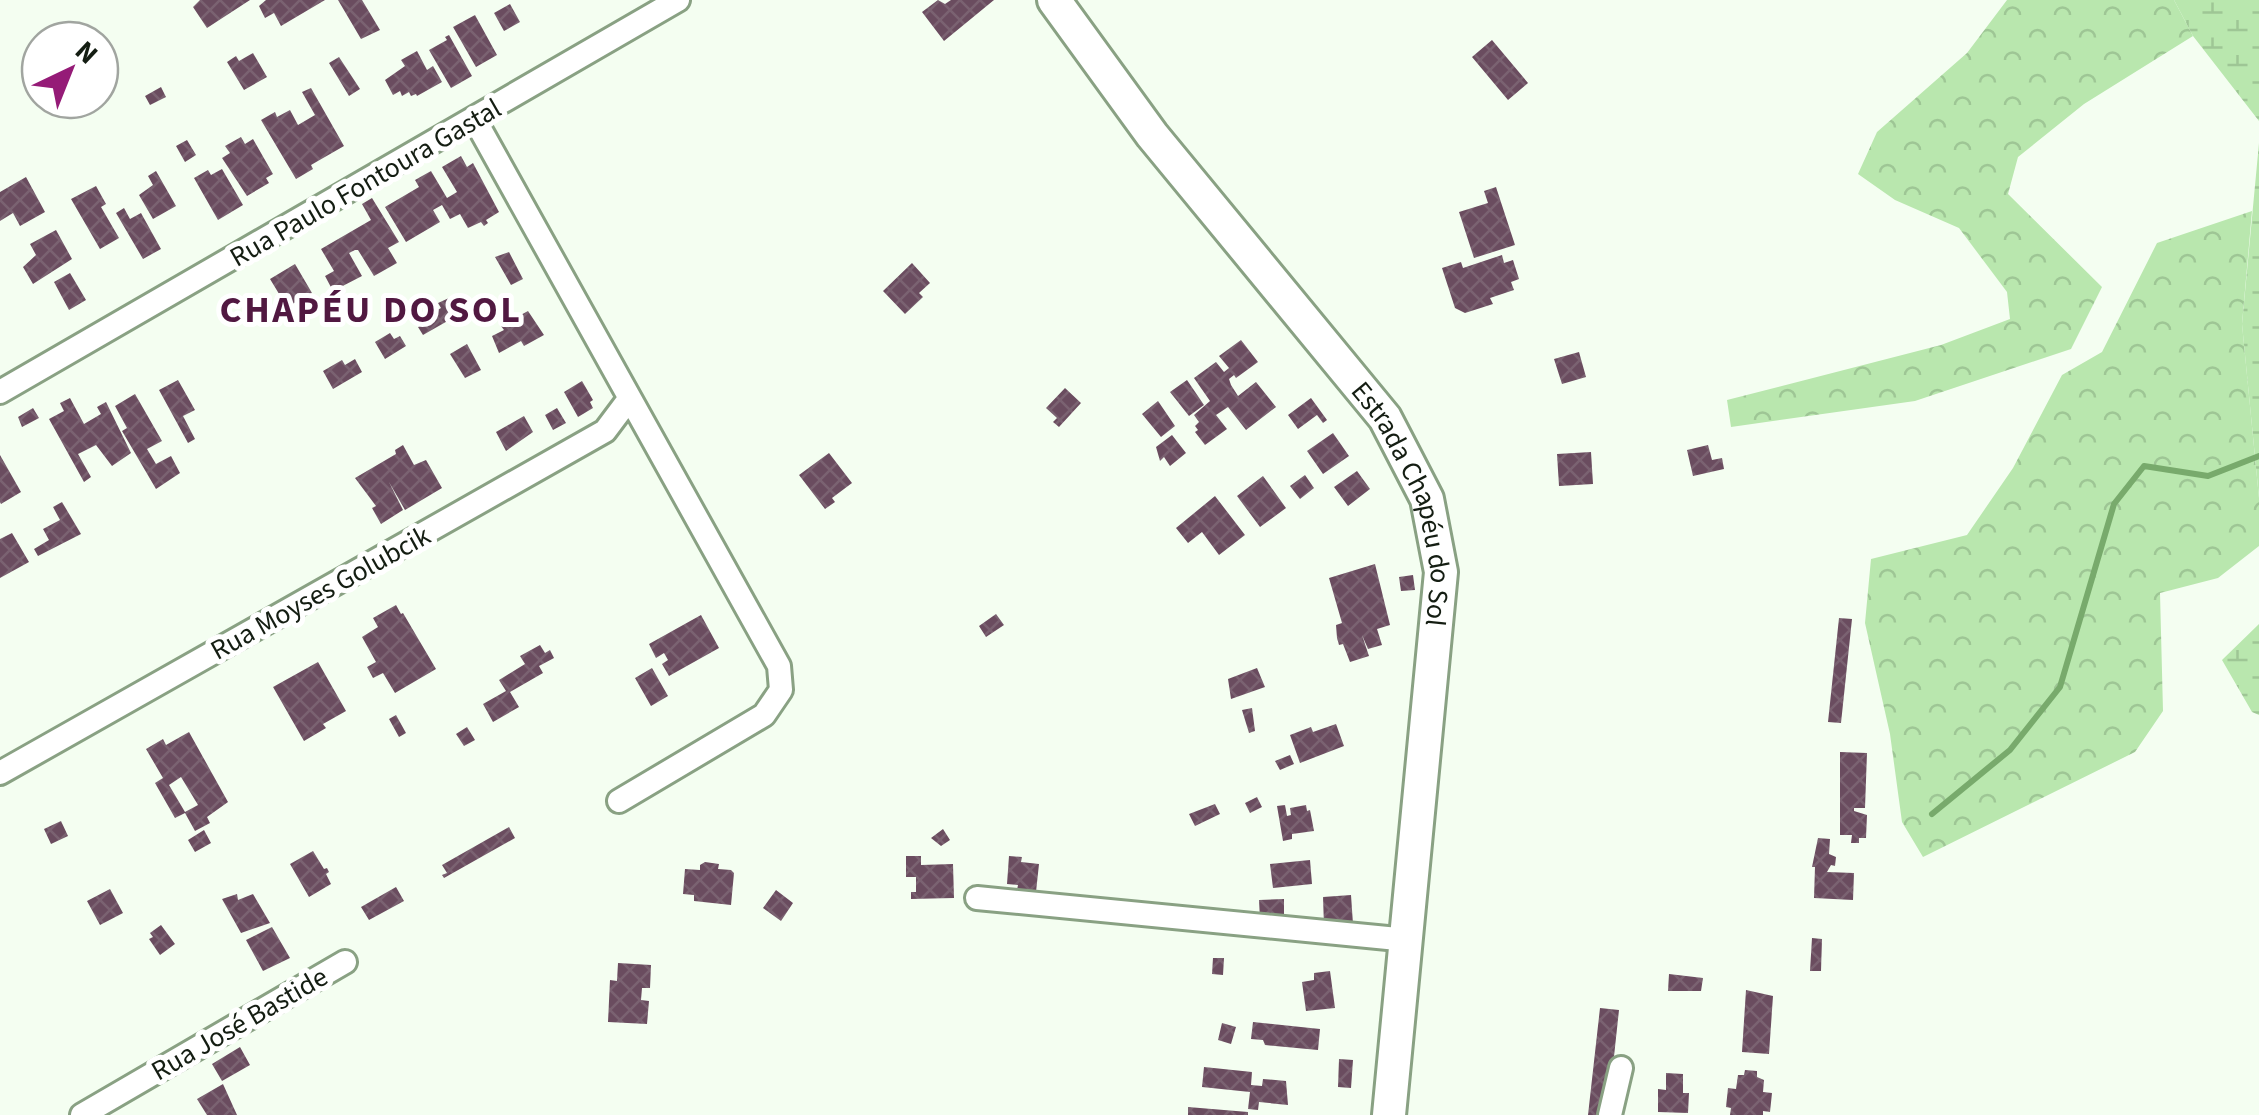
<svg xmlns="http://www.w3.org/2000/svg" width="2259" height="1115" viewBox="0 0 2259 1115" font-family="'Source Sans 3',sans-serif">
<defs>
<pattern id="forest-crowns" width="20" height="18" patternUnits="userSpaceOnUse" patternTransform="scale(2.5)"><rect width="20" height="18" fill="#b9e7ae"/><path d="M2 6a3 3 0 1 1 6 0M12 15a3 3 0 1 1 6 0" fill="none" stroke="#9ec695"/></pattern>
<pattern id="wetland-marsh" width="20" height="14" patternUnits="userSpaceOnUse" patternTransform="scale(2.5)"><rect width="20" height="14" fill="#b9e7ae"/><path d="M1 5h8M5 5V1M11 12h8M15 12V8" fill="none" stroke="#9ec695"/></pattern>
<pattern id="building-cross-hatch" width="8" height="8" patternUnits="userSpaceOnUse" patternTransform="scale(2.5)"><rect width="8" height="8" fill="#6a4c5f"/><path d="M0 0l8 8M0 8l8-8" fill="none" stroke="#7a6271"/></pattern>
</defs>
<rect width="100%" height="100%" fill="#f4fef1"/>
<path fill="url(#forest-crowns)" d="M2007 0H2174L2193 36 2084 104 2018 157 2008 194 2102 287 2071 349 1915 401 1731 427 1727 400 1941 345 2010 319 2007 292 1959 228 1895 200 1858 174 1877 132 1967 53Z
M2252 211 2242 324 2259 498V546L2218 578 2160 593 2163 711 2135 752 1923 857 1902 822 1890 734 1865 623 1871 559 1967 535 2013 468 2062 375 2102 352 2157 243Z"/>
<path fill="url(#wetland-marsh)" d="M2174 0H2259V121L2193 36Z
M2259 143V498L2242 324Z
M2259 624V715L2252 712 2222 660Z"/>
<g fill="none" stroke-linecap="round" stroke-linejoin="round">
<path stroke="#78aa6c" stroke-width="6" d="M1932 814 2010 750 2060 687 2114 504 2144 466 2208 476 2259 456"/>
</g>
<path fill="url(#building-cross-hatch)" fill-rule="evenodd" d="M200 0H250L207 28 193 7Z
M266 0H325L281 26 274 13 265 18 259 6Z
M338 0H362L380 30 361 39Z
M938 0 945 4 951 0H994L944 41 922 12Z
M510 4 520 22 504 31 494 13Z
M475 15 497 55 476 67 453 27Z
M449 35 472 76 451 88 429 50 447 40 445 37Z
M1492 40 1528 83 1508 100 1472 57Z
M417 51 427 70 433 66 442 82 417 96 416 94 411 96 409 92 402 96 400 91 393 95 385 80 405 66 401 60Z
M253 53 267 77 244 90 227 62 236 56 239 61Z
M339 57 360 89 349 96 329 63Z
M161 87 166 97 150 105 145 96Z
M311 88 344 146 311 165 313 169 296 179 261 120 275 112 277 117 290 110 298 125 315 115 302 92Z
M241 137 245 144 253 139 273 174 266 178 269 183 247 196 222 158 230 153 225 146Z
M187 140 196 155 185 162 176 146Z
M461 156 467 167 473 163 499 212 486 220 488 223 484 226 481 222 468 228 460 214 450 219 442 205 433 210 440 222 406 242 385 207 419 187 415 180 431 171 447 198 457 192 442 167Z
M222 169 243 205 218 220 194 178 208 170 211 175Z
M156 171 176 206 153 219 139 195 153 185 148 176Z
M26 177 45 212 20 226 13 213 0 221V192Z
M96 186 106 204 101 207 119 238 100 249 71 199Z
M1496 187 1515 245 1474 258 1459 212 1488 203 1484 191Z
M372 198 399 242 388 248 397 263 374 276 358 250H355L349 253 362 276 333 291 325 276 334 271 321 249 371 220 362 204Z
M124 208 130 219 141 213 161 249 143 259 116 213Z
M56 230 72 259 33 284 23 267 36 255 30 244Z
M509 252 523 279 511 285 495 257Z
M1502 255 1504 263 1513 260 1519 279 1511 282 1514 290 1490 298 1493 304 1465 313 1455 308 1442 268 1461 262 1463 268Z
M912 263 930 283 919 293 923 297 905 314 883 291Z
M295 264 312 293 287 307 270 279Z
M70 273 86 300 69 310 54 282Z
M449 298 458 315 423 335 418 327 429 320 427 316 441 308 438 303Z
M528 311 544 335 524 346 521 341 499 353 492 336 504 330 501 326Z
M390 333 394 339 400 336 406 346 385 359 375 342Z
M1241 340 1258 362 1236 378 1234 375 1229 379 1231 385 1238 396 1256 382 1276 407 1246 430 1228 407 1216 415 1227 429 1205 445 1195 432 1198 430 1195 426 1199 422 1194 415 1210 401 1194 378 1216 362 1224 372 1229 368 1219 356Z
M467 344 481 370 465 378 450 354Z
M1579 352 1586 377 1562 384 1554 359Z
M355 359 362 372 333 389 323 371 342 360 345 365Z
M178 380 195 410 183 416 195 439 188 443 159 390Z
M1187 380 1204 405 1189 416 1170 392Z
M582 381 593 400 590 402 593 408 578 417 564 392Z
M1065 388 1081 403 1059 427 1053 422 1057 418 1046 408Z
M135 394 162 441 147 449 156 464 171 456 180 473 156 489 122 431 127 428 115 406Z
M70 398 84 424 101 414 97 407 106 402 131 453 112 466 96 445 78 454 91 477 84 482 49 419 64 411 60 403Z
M1311 398 1327 420 1323 423 1317 415 1298 429 1288 415Z
M1158 401 1175 426 1161 437 1142 414Z
M33 408 39 418 22 427 18 417Z
M557 408 566 423 553 430 545 415Z
M524 416 533 432 506 451 496 432Z
M1333 433 1349 456 1323 474 1307 451Z
M1172 435 1186 453 1170 466 1164 457 1160 461 1156 447Z
M403 445 414 465 426 460 442 488 405 510 389 482 403 510 381 524 372 508 376 506 355 478 396 454 395 450Z
M1708 445 1712 460 1722 458 1724 469 1693 476 1687 450Z
M1591 452 1593 484 1559 486 1557 454Z
M829 453 852 483 832 498 835 502 825 509 799 475Z
M0 455 21 492 1 504 0 502Z
M1357 471 1370 489 1348 506 1334 487Z
M1305 475 1314 488 1300 499 1290 486Z
M1263 476 1286 508 1260 527 1237 496Z
M1215 496 1245 535 1219 555 1202 532 1188 543 1176 528Z
M62 502 81 534 38 556 34 549 49 540 43 529 60 520 53 507Z
M12 533 29 562 0 578V539Z
M1375 564 1390 625 1377 629 1382 645 1368 649 1362 635 1369 656 1350 662 1343 644 1339 645 1337 638 1336 625 1342 623 1329 578Z
M1413 575 1415 590 1401 591 1399 577Z
M396 605 401 614 403 613 436 669 395 693 383 673 373 678 367 667 376 662 362 637 378 627 373 618Z
M996 614 1004 625 986 637 979 626Z
M701 615 719 648 669 676 662 664 668 660 664 653 656 658 649 644Z
M1839 618 1852 619 1841 723 1828 722Z
M540 645 545 653 550 650 554 658 539 666 543 673 510 692 519 707 493 722 483 704 506 691 499 680 525 664 520 656Z
M318 662 346 711 323 724 326 728 304 741 273 687Z
M652 668 668 696 651 706 635 678Z
M1257 668 1265 687 1231 699 1228 679Z
M1252 708 1255 731 1249 733 1242 710Z
M396 715 406 733 399 737 389 719Z
M1336 724 1344 746 1300 763 1290 735 1311 727 1313 732Z
M467 727 475 740 464 746 456 734Z
M189 732 228 802 207 817 210 823 195 831 185 813 175 818 155 783 163 778 146 749 163 739 166 745ZM181 777 198 805 185 812 169 785Z
M1840 752 1867 753 1865 808H1854V811L1867 815 1866 838H1859V843H1851L1852 835H1840Z
M1290 755 1294 764 1280 770 1275 761Z
M1257 797 1262 807 1250 813 1245 803Z
M1215 804 1220 814 1195 826 1189 814Z
M1285 805 1287 816 1291 815 1290 808 1306 805 1307 811 1310 810 1314 831 1292 834V839L1283 841 1277 806Z
M61 821 68 836 51 844 44 829Z
M509 827 515 838 444 878 442 875 447 873 442 865Z
M943 829 950 840 941 846 931 838Z
M204 830 211 843 195 852 188 840Z
M1818 838 1830 839 1829 854 1836 857 1835 866 1831 865 1827 872 1854 873 1853 900 1814 898 1815 867H1812Z
M313 851 324 869 327 868 329 872 326 874 331 884 309 897 290 864Z
M906 856H921V865L953 864 954 898 911 899V892H916V877H906Z
M1009 856 1022 857 1021 862 1039 864 1036 892 1017 890 1018 885 1007 884Z
M1310 860 1312 884 1273 888 1270 864Z
M705 862 719 864 718 869 731 870 734 873 731 905 694 901V895L683 894 685 869 700 870V865Z
M396 887 404 901 369 920 361 907Z
M110 889 123 913 100 925 87 901Z
M776 890 793 903 781 921 763 908Z
M237 894 238 900 253 894 270 923 241 933 222 899Z
M1351 895 1353 924 1324 926 1323 897Z
M1284 899V918L1260 919 1259 900Z
M161 925 175 944 160 955 149 939 153 937 150 933Z
M272 927 290 958 263 971 246 940Z
M1812 938 1822 939 1821 971H1810Z
M1213 958H1224L1223 975 1212 974Z
M618 963 651 965 650 988H642L641 1000 649 1001 647 1024 608 1022 610 980 617 981Z
M1330 971 1335 1008 1306 1011 1302 982 1314 980V973Z
M1669 974 1703 978 1701 991H1668Z
M1746 990 1773 996 1769 1054 1742 1052Z
M1600 1008 1619 1010 1609 1103 1602 1115H1588Z
M1253 1022 1320 1029 1318 1050 1265 1045 1263 1040 1251 1039Z
M1222 1023 1236 1027 1231 1044 1218 1040Z
M240 1047 250 1065 222 1081 212 1064Z
M1339 1059 1353 1060 1351 1088 1338 1087Z
M1204 1067 1252 1072 1251 1085 1262 1086 1263 1079 1286 1081 1288 1105 1259 1102 1258 1110 1248 1109 1250 1092 1202 1087Z
M1745 1070 1757 1071V1077L1764 1080 1763 1092 1772 1093 1770 1112 1763 1111V1115H1730L1731 1108 1726 1107 1728 1088 1736 1089 1738 1075H1744Z
M1666 1073 1683 1074V1093H1689L1688 1113 1658 1112V1089L1666 1090Z
M223 1084 237 1115H207L197 1099Z
M1188 1107 1248 1112V1115H1188Z"/>
<g fill="none" stroke-linecap="round" stroke-linejoin="round">
<g stroke="#89a183" stroke-width="28">
<path id="minor" d="M475 120 779 666 781 690 764 715 619 801
M0 392 678 0
M0 773 605 431 629 399
M977 898 1408 940
M82 1115 345 962
M1610 1115 1621 1068"/>
</g>
<g stroke="#89a183" stroke-width="38">
<g id="secondary">
<path id="s1" d="M1054 0 1152 135 1385 418 1427 499 1441 572 1389 1115"/>
</g>
</g>
<use href="#minor" stroke="#fff" stroke-width="22"/>
<use href="#secondary" stroke="#fff" stroke-width="32"/>
</g>
<g text-anchor="middle" stroke-width="10" stroke-linejoin="round" paint-order="stroke">
<g font-size="28" fill="#141d12" stroke="#fff">
<text transform="translate(365 182) rotate(-30)" y="10">Rua Paulo Fontoura Gastal</text>
<text dy="10" stroke="none"><textPath href="#s1" startOffset="622">Estrada Chapéu do Sol</textPath></text>
<text transform="translate(320 592) rotate(-29)" y="10">Rua Moyses Golubcik</text>
<text transform="translate(239 1023) rotate(-30)" y="10">Rua José Bastide</text>
</g>
<g font-size="38" font-weight="bold" letter-spacing="2.5" fill="#511841" stroke="#fff">
<text x="371" y="322">CHAPÉU DO SOL</text>
</g>
</g>
<g transform="translate(70 70) rotate(43)"><circle r="48" fill="#ffffff" stroke="#a1a5a0" stroke-width="2.5"/>
<path d="M0-8L18 38L0 25L-18 38Z" fill="#951b77"/>
<text y="-15" font-size="28" font-weight="bold" text-anchor="middle" fill="#141d12">N</text>
</g>
</svg>
